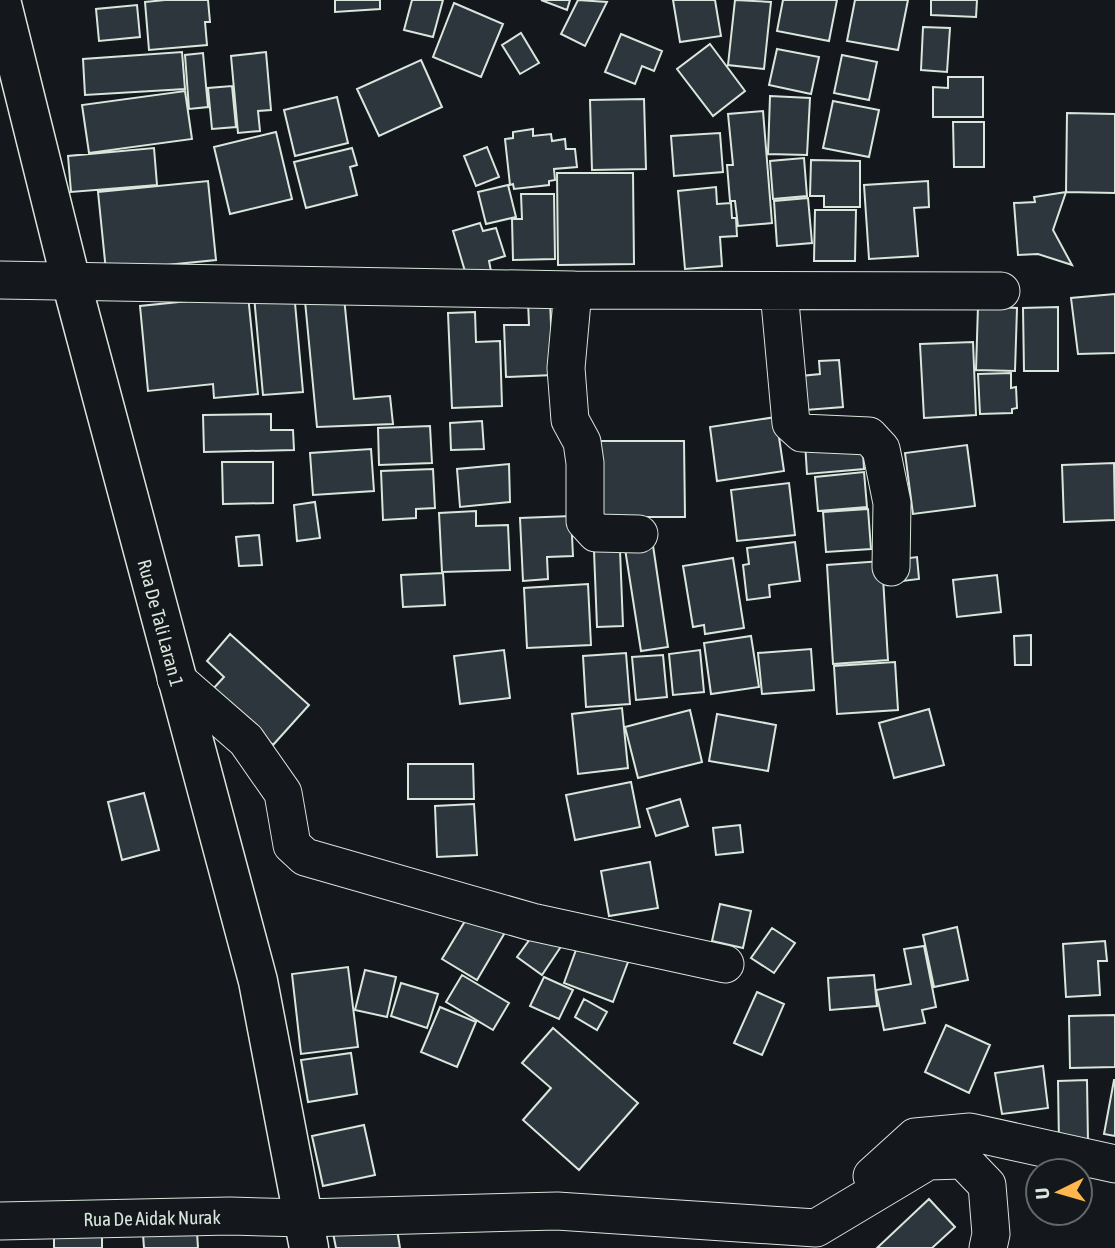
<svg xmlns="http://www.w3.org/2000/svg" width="1115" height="1248" viewBox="0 0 1115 1248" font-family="'Asap Condensed',sans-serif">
<rect width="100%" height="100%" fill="#14181c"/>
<path fill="#2c363c" stroke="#d8e6dc" stroke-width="2" d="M165 0H208L210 22H205L207 45 149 50 145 2Z
M335 0H380V9L335 12Z
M412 0H443L433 37 404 30Z
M541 0H570L567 10Z
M578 0 607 2 585 46 561 34Z
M673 0H715L721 36 680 42Z
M735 0 771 2 764 69 728 65Z
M783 0H837L829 41 777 31Z
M855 0H908L898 50 847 41Z
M931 0H977L976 17 931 15Z
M454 3 503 24 481 77 433 57Z
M137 5 140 37 99 41 96 9Z
M923 27 950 28 947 72 921 70Z
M521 33 539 63 520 74 502 45Z
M621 34 662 51 654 71 642 66 635 84 605 72Z
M710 44 745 91 713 116 677 69Z
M777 49 819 57 811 94 769 85Z
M182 52 185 89 85 95 83 59Z
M266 52 271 110 258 111 260 131 238 133 231 56Z
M203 53 208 107 189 109 185 55Z
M842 55 877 62 869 100 834 93Z
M421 60 442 107 379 136 357 89Z
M948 77H983V117H933V87L948 88Z
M232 86 236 127 212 129 208 88Z
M185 91 192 139 89 153 82 105Z
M770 96 810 98 807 155 768 154Z
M337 97 348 143 295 156 284 110Z
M644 99 646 169 592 170 590 100Z
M833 101 879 110 869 157 823 148Z
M763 111 772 223 738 226 735 201H730L727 165H733L728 114Z
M1067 113 1115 114V193L1066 192Z
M953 122H984V167H954Z
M533 129V136L551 134 552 141 565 139 566 149H575L577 167 554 169 555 180 549 181V185L514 189 513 184 510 185 505 139 513 138V132Z
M276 132 292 199 230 214 214 147Z
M720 133 723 172 674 176 671 136Z
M487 147 499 177 476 186 464 156Z
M154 148 157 185 71 192 68 156Z
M352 148 357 165 350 167 357 195 306 208 294 162Z
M804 158 807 196 773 199 770 161Z
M811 160 860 161V207H824V196H810Z
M557 173H633L634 264 558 265Z
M208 181 216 260 106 271 98 192Z
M928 181 929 207 914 208 918 256 869 259 864 185Z
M508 185 516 217 486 224 478 192Z
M716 187 717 204 731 203 732 218H736L737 236 720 237 722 266 685 269 678 191Z
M1066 192 1053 230 1072 265 1038 254 1018 255 1014 203 1035 202 1034 197Z
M521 194H554L555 259 513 260 512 219H522Z
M808 198 812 243 777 246 774 201Z
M815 210H856L855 261H814Z
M480 223 483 231 496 228 505 256 489 261 491 271 467 278 453 231Z
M294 292 303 392 263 395 254 296Z
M1115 294V353L1078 354 1071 298Z
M248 295 258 394 214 398 213 384 148 391 140 306Z
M344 297 354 399 390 396 393 424 317 427 305 301Z
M550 300 553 375 506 377 504 325H529L528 301Z
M978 306 1017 308 1015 371 976 370Z
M1058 307V371H1024L1023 308Z
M475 312 476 342 500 341 502 406 452 408 448 313Z
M973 342 976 415 924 418 920 344Z
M839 360 843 407 793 411 791 377 820 374 819 361Z
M1011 373V388L1016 387 1017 408 1012 409V413L980 414 978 374Z
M271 414V430H293L294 450 204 452 203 415Z
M776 417 784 471 717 481 710 427Z
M482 421 484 449 451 450 450 423Z
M430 426 432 463 379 465 378 428Z
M862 438 864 469 807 474 805 442Z
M587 441H684L685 517H587Z
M967 445 975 506 913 514 905 453Z
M371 449 374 491 313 495 310 453Z
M222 462H273V503L223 504Z
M1114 463 1115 520 1064 522 1062 465Z
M509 464 510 502 460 507 457 469Z
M433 469 435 508 416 509V518L383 520 381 471Z
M864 472 867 507 818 511 815 477Z
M789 483 795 535 737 541 731 490Z
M315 502 320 538 297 541 294 505Z
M868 509 871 549 826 552 823 512Z
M476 511V526L508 525 510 570 442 572 439 513Z
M571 516 573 556 547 557 548 579 523 581 520 518Z
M651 532 668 647 641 651 623 536Z
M259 535 262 565 239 566 236 537Z
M795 542 800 581 769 585 770 597 747 600 743 565 749 564 747 548Z
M620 550 623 626 597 627 594 551Z
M917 557 919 579 903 581 901 559Z
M733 558 744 628 705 634 704 625 693 627 683 566Z
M882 561 888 660 833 664 827 565Z
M443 573 445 605 403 607 401 575Z
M997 575 1001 612 957 617 953 580Z
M588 584 591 645 527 648 524 588Z
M230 634 309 705 273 745 212 690 224 677 207 661Z
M1031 635V665H1015L1014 636Z
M751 636 759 687 711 694 704 643Z
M811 649 814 690 762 694 758 653Z
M504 650 510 698 460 704 454 656Z
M700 650 704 692 673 695 669 654Z
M626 653 630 704 586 707 583 656Z
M663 655 667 697 636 700 632 657Z
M895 662 898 710 837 714 834 666Z
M622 708 628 768 578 774 572 714Z
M929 709 944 765 894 778 879 723Z
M690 710 702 762 638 778 625 727Z
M717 714 776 725 768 771 709 761Z
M408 764H473L474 799H408Z
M631 782 640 827 575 840 566 795Z
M144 793 159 850 122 860 108 802Z
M680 799 688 826 656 836 647 809Z
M474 804 477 855 437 857 435 806Z
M740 825 743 852 716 855 713 828Z
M650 862 658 908 609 916 601 871Z
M720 904 751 911 743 948 712 941Z
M473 908 507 929 477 980 442 959Z
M957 927 968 980 934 987 923 935Z
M538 928 562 945 542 975 517 957Z
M772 928 795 943 774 973 751 958Z
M581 936 631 954 613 1002 564 983Z
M1105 941 1107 961H1098L1100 995 1066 997 1063 944Z
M924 946 936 1007 922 1010 925 1023 884 1030 876 990 911 984 904 949Z
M348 967 358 1047 301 1054 292 974Z
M365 970 396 977 387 1017 355 1010Z
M462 975 509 1003 493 1030 446 1002Z
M874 975 877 1006 830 1010 828 978Z
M544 977 573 990 559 1019 530 1006Z
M401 983 438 994 427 1028 391 1016Z
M757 992 784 1004 762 1055 734 1043Z
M584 999 607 1012 597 1030 575 1017Z
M440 1007 476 1022 457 1067 421 1052Z
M1115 1015V1067L1070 1068 1069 1016Z
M946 1025 990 1045 969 1093 925 1072Z
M553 1028 638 1103 579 1170 523 1120 551 1088 522 1063Z
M351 1053 357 1094 308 1102 301 1060Z
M1043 1066 1048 1108 1002 1114 995 1073Z
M1087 1080 1088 1143 1059 1144 1058 1081Z
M1114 1080H1115V1136L1104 1134Z
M364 1125 375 1175 323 1186 312 1136Z
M929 1199 955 1227 932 1248H877Z
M396 1223 400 1248H336L333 1233Z
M197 1232 198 1248H144L143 1234Z
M102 1233V1248H54V1235Z"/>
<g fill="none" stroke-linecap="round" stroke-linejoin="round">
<g stroke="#d8e6dc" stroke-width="39">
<path id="minor" d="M0 280 573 290 1001 291
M573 290 566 368 570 420 582 442 585 463V521L596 533 639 534
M779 291 791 423 802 433 869 436 881 449 892 503 891 567
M176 679 246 740 283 793 292 845 305 857 532 922 725 964
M872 1176 915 1137 970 1132 1115 1164
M0 1221 230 1216 304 1218 557 1211 816 1228 928 1161 963 1160 987 1185 991 1234 988 1248"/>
</g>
<g stroke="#d8e6dc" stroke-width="41">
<path id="major" d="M1 0 71 281 258 981 309 1248"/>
</g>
<use href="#minor" stroke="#14181c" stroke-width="37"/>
<use href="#major" stroke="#14181c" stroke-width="38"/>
</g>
<g text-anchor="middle" stroke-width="5" stroke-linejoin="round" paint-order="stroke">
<g font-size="19" fill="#d8e6dc" stroke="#14181c">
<text transform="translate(161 623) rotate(75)" y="7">Rua De Tali Laran 1</text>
<text transform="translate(152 1218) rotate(-1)" y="7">Rua De Aidak Nurak</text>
</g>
</g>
<g transform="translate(1059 1192) rotate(265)"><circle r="33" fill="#14181c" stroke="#626a69" stroke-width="2"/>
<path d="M0-5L12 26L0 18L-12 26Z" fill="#ffb74d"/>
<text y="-10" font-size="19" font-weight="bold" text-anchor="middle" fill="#d8e6dc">U</text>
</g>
</svg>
